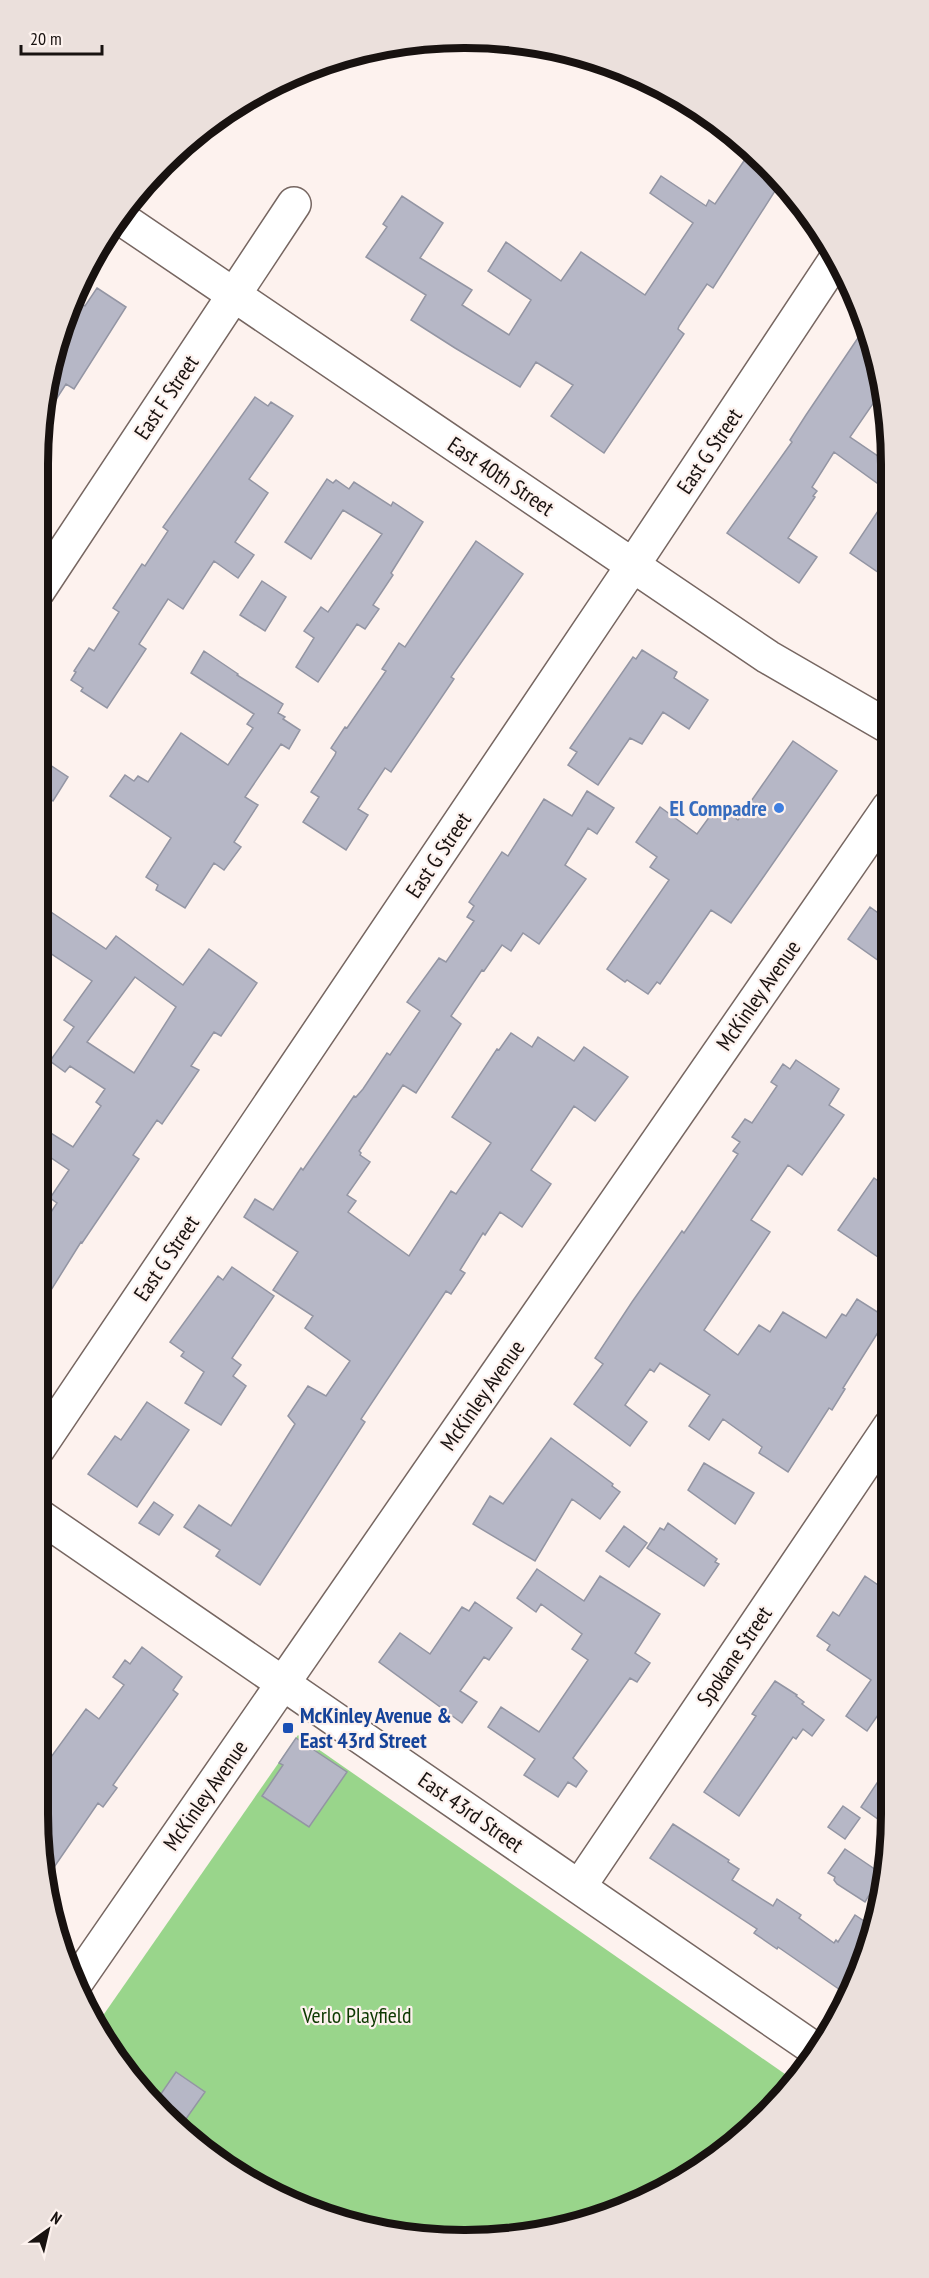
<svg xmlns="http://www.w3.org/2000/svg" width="929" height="2278" viewBox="0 0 929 2278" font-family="'PT Sans Narrow',sans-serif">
<rect width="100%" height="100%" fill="#fdf2ee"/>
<path fill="#99d58b" d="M298 1735 795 2081 701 2169 628 2208 548 2232 408 2237 328 2218 251 2183 143 2095 95 2027Z"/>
<path fill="#b6b7c6" stroke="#9395a3" stroke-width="1.5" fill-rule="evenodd" d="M750 152 782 180 713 288 707 284 679 326 678 329 684 334 604 453 551 416 573 385 536 362 520 387 455 348 411 320 426 295 366 257 387 227 383 224 402 196 443 223 420 258 472 290 462 305 509 335 531 300 488 271 506 242 561 281 581 252 645 295 693 223 650 193 661 176 706 206 709 200 715 204Z
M97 288 126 307 74 389 66 384 46 415 59 331 79 301 85 306Z
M864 329 880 382 874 391 879 395 850 437 888 463V491L834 452 812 487 817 491 813 496 815 497 788 538 817 557 799 583 727 533 792 442 790 440 806 415Z
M255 397 268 406 271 402 293 416 249 479 268 493 235 542 254 555 238 578 214 561 183 609 168 599 139 644 146 649 107 708 81 691 83 688 71 680 76 672 74 671 89 648 94 651 119 612 113 608 142 564 145 566 168 531 163 527Z
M327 479 333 483 336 480 349 489 354 482 391 506 393 502 423 522 391 573 393 575 373 605 379 609 365 629 357 624 318 682 296 667 314 638 304 631 321 607 328 612 382 534 343 510 311 559 285 542Z
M888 496V579L850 553Z
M476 541 523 574 451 677 454 679 391 772 385 768 358 809 368 815 346 850 303 822 319 797 311 792 335 755 336 752 331 748 345 727 347 728 386 671 382 669 399 643 405 647Z
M262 581 286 597 265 631 240 615Z
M642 650 677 672 674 678 708 700 689 729 663 712 642 744 630 738 598 785 568 765 577 752 570 748 633 657 636 659Z
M204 651 238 674 237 675 283 704 278 713 285 717 283 719 300 730 289 749 281 744 245 797 258 805 234 842 241 847 224 870 214 863 185 908 156 890 158 885 146 877 171 838 110 796 125 775 134 781 138 776 148 782 181 733 228 765 253 728 247 724 254 714 191 673Z
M793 741 837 771 762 879 731 923 711 910 660 984 657 982 648 994 627 980 625 982 607 969 669 880 650 867 657 857 636 842 660 807 697 834 718 805 738 820Z
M38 757 68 777 53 801 38 790Z
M587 791 614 808 597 834 588 828 565 865 586 879 539 944 523 933 511 951 502 945 484 971 482 970 451 1016 461 1024 416 1093 403 1085 359 1151 361 1153 360 1155 370 1162 347 1195 356 1201 348 1212 409 1256 451 1191 456 1194 491 1143 452 1117 497 1049 499 1050 511 1033 532 1047 538 1037 574 1061 584 1047 628 1077 595 1121 574 1106 531 1170 551 1184 522 1227 500 1212 485 1235 483 1233 460 1270 465 1273 451 1294 446 1291 361 1419 365 1422 260 1585 216 1556 220 1550 184 1527 199 1505 231 1526 295 1424 288 1416 308 1386 326 1396 350 1361 305 1328 313 1316 273 1290 298 1252 244 1217 255 1199 273 1210 301 1168 303 1170 354 1096 356 1097 363 1089 387 1053 390 1055 420 1011 407 1002 439 958 446 962 474 921 467 917 474 906 469 902 502 852 508 856 544 799 572 816Z
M870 907 889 921V968L848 939Z
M48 910 106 949 116 936 183 985 209 949 257 983 221 1036 214 1032 191 1066 199 1070 162 1124 157 1120 133 1155 139 1159 82 1243 81 1242 38 1311V1232L57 1203 50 1198 69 1170 38 1149V1125L73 1147 101 1106 96 1102 105 1089 70 1066 65 1072 50 1061 74 1027 64 1020 92 981 38 945V926ZM135 977 176 1007 134 1073 87 1042Z
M796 1060 839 1089 829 1105 844 1115 802 1175 788 1165 751 1220 770 1232 704 1330 738 1355 759 1325 770 1332 783 1312 826 1338 842 1314 846 1316 857 1299 887 1318 843 1388 845 1389 832 1410 829 1408 788 1472 759 1453 762 1447 723 1419 709 1440 689 1426 710 1395 660 1363 654 1372 650 1369 625 1405 647 1422 630 1446 574 1404 603 1364 595 1358 632 1302 682 1231 684 1233 699 1211 738 1154 733 1151 740 1142 732 1137 745 1119 752 1123 777 1086 771 1082 783 1064 790 1069Z
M874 1178 890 1189V1265L838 1230Z
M232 1267 274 1296 232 1358 241 1365 233 1376 246 1386 221 1425 185 1403 204 1372 181 1356 184 1352 170 1342 218 1276 223 1280Z
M147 1402 189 1430 137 1507 88 1474 115 1436 121 1440Z
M551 1438 613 1484 612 1486 620 1492 600 1519 572 1499 535 1561 473 1524 490 1496 503 1504Z
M704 1463 754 1493 735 1524 688 1490Z
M154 1502 173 1515 159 1535 139 1523Z
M668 1523 717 1559 715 1562 719 1564 704 1586 647 1548 660 1528 664 1530Z
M624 1526 647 1543 629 1567 606 1551Z
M537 1569 584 1601 600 1576 660 1614 635 1653 650 1663 637 1682 630 1678 573 1758 587 1771 576 1787 568 1782 558 1797 524 1775 535 1759 488 1727 501 1707 539 1732 588 1660 572 1649 582 1634 541 1604 536 1612 517 1598Z
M865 1576 891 1594V1696L867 1731 846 1716 871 1680 827 1650 830 1645 817 1636 833 1612 839 1616Z
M475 1602 512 1628 489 1660 484 1657 460 1691 477 1702 462 1723 379 1662 400 1633 430 1654 462 1607 469 1611Z
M142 1647 182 1677 173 1690 178 1694 113 1785 117 1788 103 1807 98 1803 48 1876 38 1814V1758L46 1764 86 1709 99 1719 124 1685 113 1677 125 1660 130 1664Z
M775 1681 797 1695 796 1696 804 1702 802 1704 824 1720 812 1736 803 1729 796 1739 793 1737 739 1816 704 1792 756 1716 752 1714Z
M296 1738 347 1772 309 1827 262 1796 283 1765 279 1763Z
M891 1762V1814L889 1827 861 1807Z
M843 1806 860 1818 845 1839 828 1827Z
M673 1824 729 1860 728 1862 739 1869 732 1880 773 1906 777 1899 801 1915 799 1918 834 1943 836 1940 838 1942 855 1915 873 1927 869 1950 846 1994 778 1947 777 1949 754 1933 757 1929 650 1858Z
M845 1849 879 1872 873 1882 876 1884 865 1902 837 1884 834 1880 835 1877 828 1873Z
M176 2072 205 2092 181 2126 154 2104Z"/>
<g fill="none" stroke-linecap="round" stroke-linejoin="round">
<g stroke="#766661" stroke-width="36">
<path id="minor" d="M119 217 768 657 889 727
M38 591 294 204
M38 1449 633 565 836 259
M38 1515 816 2050
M579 1887 890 1426"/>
</g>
<g stroke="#766661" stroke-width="36">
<path id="major" d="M75 1984 889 807"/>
</g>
<use href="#minor" stroke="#fff" stroke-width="33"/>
<use href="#major" stroke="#fff" stroke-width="33"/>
</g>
<circle fill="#3f7fe0" stroke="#fdf2ee" stroke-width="2" cx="779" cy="808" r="6"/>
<rect fill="#1a4fb4" stroke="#fdf2ee" stroke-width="2" x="282" y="1722" width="12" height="12" rx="3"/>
<g text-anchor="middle" stroke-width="4.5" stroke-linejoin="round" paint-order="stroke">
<g font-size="22" fill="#181210" stroke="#fdf2ee">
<text transform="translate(166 397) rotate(-56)" y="8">East F Street</text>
<text transform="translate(709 451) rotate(-56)" y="8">East G Street</text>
<text transform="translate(501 476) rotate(34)" y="8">East 40th Street</text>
<text transform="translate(438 855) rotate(-56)" y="8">East G Street</text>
<text transform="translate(758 995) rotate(-55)" y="8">McKinley Avenue</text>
<text transform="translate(166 1258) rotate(-56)" y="8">East G Street</text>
<text transform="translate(482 1395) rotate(-55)" y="8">McKinley Avenue</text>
<text transform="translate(734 1656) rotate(-56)" y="8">Spokane Street</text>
<text transform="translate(205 1795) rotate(-55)" y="8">McKinley Avenue</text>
<text transform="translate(471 1812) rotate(35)" y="8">East 43rd Street</text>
</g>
<g font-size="22" font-weight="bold" fill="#366cbe" stroke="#fdf2ee" text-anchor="end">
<text x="767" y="816">El Compadre</text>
</g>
<g font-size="22" font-weight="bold" fill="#164399" stroke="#fdf2ee" text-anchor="start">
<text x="300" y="1723">McKinley Avenue &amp;<tspan x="300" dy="25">East 43rd Street</tspan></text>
</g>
<g font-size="22" fill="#0d3900" stroke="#fdf2ee">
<text x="357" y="2023">Verlo Playfield</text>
</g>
</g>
<path d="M0 0H929V2278H0ZM464 48H465A416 416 0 0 1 881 464V1814A416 416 0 0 1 465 2230H464A416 416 0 0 1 48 1814V464A416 416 0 0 1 464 48Z" fill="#ebe0dc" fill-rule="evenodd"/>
<path fill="none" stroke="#181210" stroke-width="8" d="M464 48H465A416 416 0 0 1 881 464V1814A416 416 0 0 1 465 2230H464A416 416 0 0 1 48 1814V464A416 416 0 0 1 464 48Z"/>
<g transform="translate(48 2230) rotate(34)" stroke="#fdf2ee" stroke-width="4.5" paint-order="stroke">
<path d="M0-4.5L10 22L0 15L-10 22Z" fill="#181210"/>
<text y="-9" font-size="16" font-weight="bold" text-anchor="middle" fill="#181210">N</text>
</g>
<path d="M21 45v9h81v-9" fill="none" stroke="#181210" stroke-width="3"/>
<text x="30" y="45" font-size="18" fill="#181210" stroke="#fdf2ee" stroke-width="4.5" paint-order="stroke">20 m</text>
</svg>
